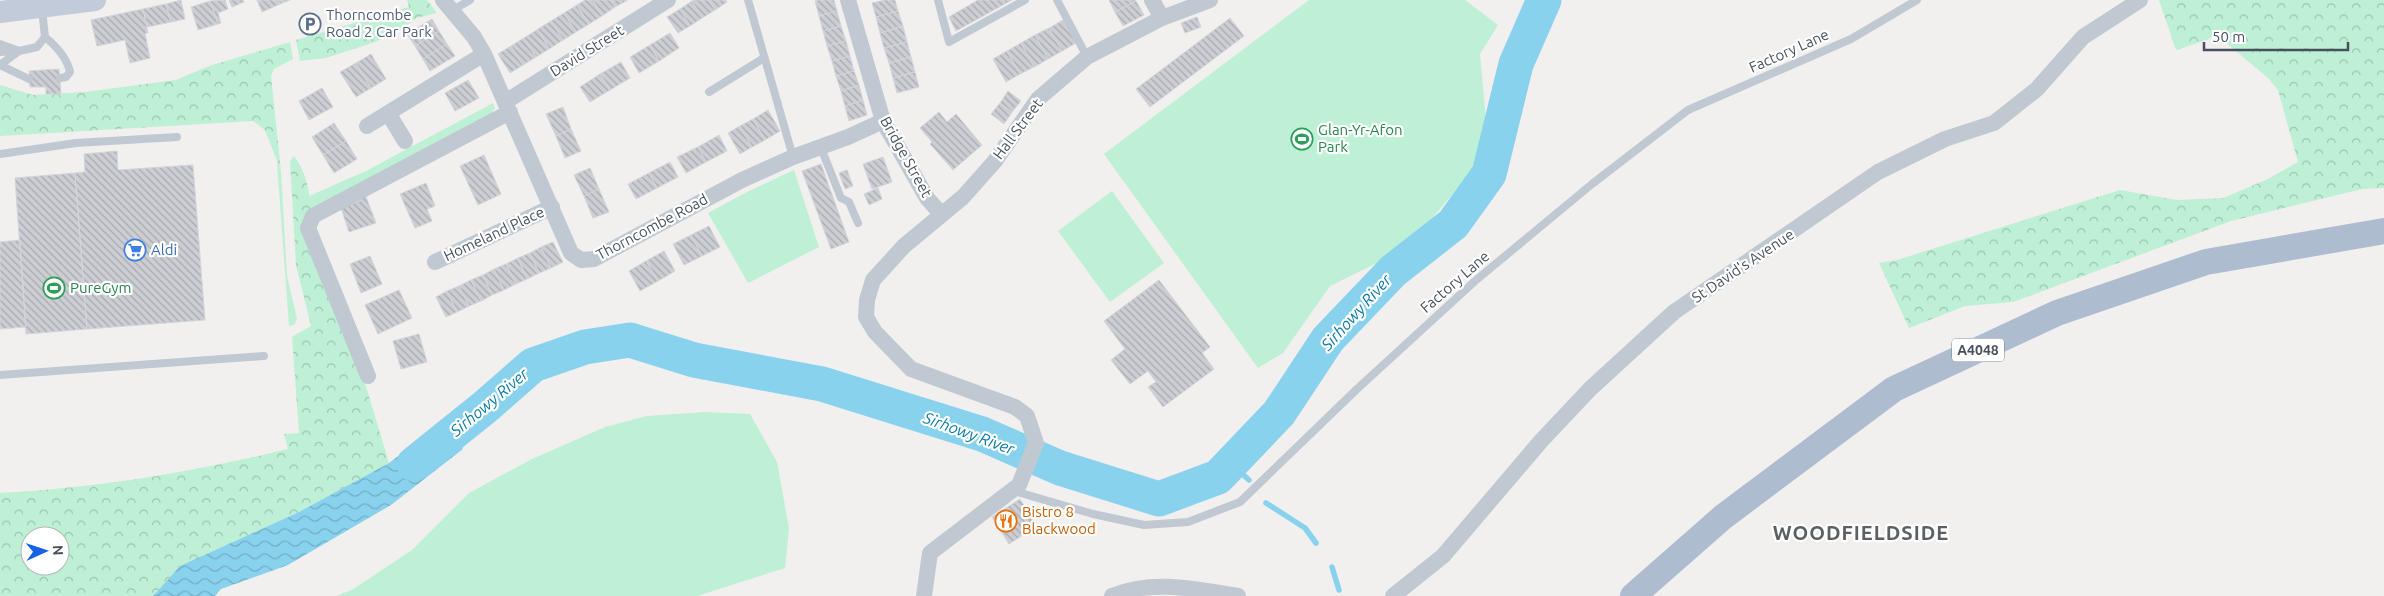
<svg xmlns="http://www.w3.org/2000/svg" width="2384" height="596" viewBox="0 0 2384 596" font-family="Ubuntu,sans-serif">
<defs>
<pattern id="forest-crowns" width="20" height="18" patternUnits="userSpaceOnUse" patternTransform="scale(1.25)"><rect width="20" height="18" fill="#bdf0d4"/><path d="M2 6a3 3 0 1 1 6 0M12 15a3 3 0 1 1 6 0" fill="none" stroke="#9bc5af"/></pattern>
<pattern id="water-waves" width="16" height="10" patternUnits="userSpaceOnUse" patternTransform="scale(1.25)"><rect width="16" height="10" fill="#89d2ee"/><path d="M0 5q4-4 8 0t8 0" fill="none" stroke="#72adc4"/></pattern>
<pattern id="building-back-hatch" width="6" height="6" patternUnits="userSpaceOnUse" patternTransform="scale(1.25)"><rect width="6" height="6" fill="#ccced4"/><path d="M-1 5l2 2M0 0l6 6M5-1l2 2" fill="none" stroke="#a7aaaf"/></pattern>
</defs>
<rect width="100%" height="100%" fill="#f2efef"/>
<path fill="#bdf0d4" d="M1309 0H1465L1498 25 1480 54 1489 152 1427 224 1391 256 1330 286 1283 353 1258 368 1104 154Z
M493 103 495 108 492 113 310 213 309 196 366 171Z
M277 163 281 171 287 276 297 319 294 325 289 326Z
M794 170 819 247 748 283 708 213 747 192Z
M1112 191 1164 263 1110 302 1058 231Z
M705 412 750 414 777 462 789 528 785 568 697 596H336L352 590 412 550 469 493 532 459 605 427 647 416Z"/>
<path fill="url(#forest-crowns)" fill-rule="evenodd" d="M407 0H427L437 13 416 18 402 29 375 42 326 58 300 61 296 40 409 7Z
M2159 0H2384V188L2362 189 2231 221 2013 302 1965 306 1909 328 1879 263 1897 260 2120 190 2177 200 2223 198 2268 179 2298 162 2278 90 2268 78 2218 36 2176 50Z
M290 42 293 59 274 69 271 76 281 171 265 130 253 121 0 136V85L33 95 85 92 176 80 209 66Z
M294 156C305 170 312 195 310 213 309 219 305 226 303 232L365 383 389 463 299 512 180 566 153 596H0V493C97 488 193 472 288 449L284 434 299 433 292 337 311 326 296 265 290 161ZM30 536H60V566H30Z"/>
<path fill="url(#water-waves)" d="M440 424 463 449 391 505 288 565 221 589 215 596H153L180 566 299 512 389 463Z"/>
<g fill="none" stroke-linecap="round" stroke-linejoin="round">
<path stroke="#89d2ee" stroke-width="5.5" d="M1230 463 1249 480
M1266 503 1305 528 1316 543
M1332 567 1339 590"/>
<path stroke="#89d2ee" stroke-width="35" d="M414 464 485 407 533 365 585 347 630 340 694 360 822 384 982 434 1060 468 1159 499 1218 477 1279 413 1328 339 1393 271 1453 224 1489 174 1516 64 1544 0"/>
</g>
<path fill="url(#building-back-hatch)" stroke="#d3d5db" d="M181 0 185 19 171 22 166 4Z
M225 0 228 9 218 13 221 23 218 24 210 1Z
M229 0H243L244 2 232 7Z
M257 0H278L280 4 262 12Z
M278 0H290L280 4Z
M585 0H593L602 16 589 24 577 5Z
M593 0H611L615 7 602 16Z
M611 0H628L615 7Z
M694 0H709L715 10 702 18 692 1Z
M709 0H726L727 2 715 10Z
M818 0H834L837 11 819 16 815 1Z
M885 0H895L898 11 876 17 872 3Z
M978 0H1012L956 31 949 17Z
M1109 0H1135L1136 1 1115 12Z
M210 1 218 24 198 30 191 7Z
M692 1 702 18 690 26 680 9Z
M1136 1 1144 15 1123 26 1115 12Z
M166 4 171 22 147 27 143 9Z
M577 5 589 24 576 32 564 13Z
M143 9 148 33H145L150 58 130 63 125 40 97 46 91 20Z
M680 9 690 26 678 33 667 17Z
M837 11 841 26 823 31 819 16Z
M898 11 903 26 880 33 876 17Z
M564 13 576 32 563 40 551 21Z
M1197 17 1201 27 1185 33 1181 23Z
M1230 18 1244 36 1150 107 1136 89Z
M432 19 439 31 415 46 407 34Z
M1063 20 1076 43 1062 51 1049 28Z
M551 21 563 40 549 49 538 29Z
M841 26 846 41 827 46 823 31Z
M903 26 907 42 884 48 880 33Z
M1049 28 1062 51 1048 59 1035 35Z
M538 29 549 49 536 57 524 38Z
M439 31 447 44 423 59 415 46Z
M670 33 679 48 659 61 650 45Z
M1035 35 1048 59 1034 67 1021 43Z
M524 38 536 57 523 65 511 46Z
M846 41 850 56 832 61 827 46Z
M907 42 911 57 889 63 884 48Z
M1021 43 1034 67 1020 74 1007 51Z
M447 44 455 56 430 71 423 59Z
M650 45 659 61 639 73 630 57Z
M511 46 523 65 510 73 498 54Z
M1007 51 1020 74 1006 82 993 59Z
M371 54 386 79 371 88 356 63Z
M850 56 854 71 836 76 832 61Z
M911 57 915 72 893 78 889 63Z
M621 62 630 78 610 90 600 74Z
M356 63 371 88 356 97 340 72Z
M59 69 61 94H46V87H30L29 71Z
M854 71 859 85 841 91 836 76Z
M915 72 919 87 897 93 893 78Z
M600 74 610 90 590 102 580 87Z
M468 80 479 98 455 111 445 93Z
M859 85 863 100 845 106 841 91Z
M322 88 333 107 309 120 299 101Z
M1008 91 1021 101 1012 112 1000 103Z
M863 100 867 115 849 121 845 106Z
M1000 103 1012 112 1004 124 991 114Z
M563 107 571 129 556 136 546 114Z
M768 110 780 131 765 140 753 119Z
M939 112 947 122 956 114 982 145 953 170 930 144 932 142 920 128Z
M753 119 765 140 752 147 740 126Z
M334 123 346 141 323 155 312 137Z
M740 126 752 147 740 154 728 133Z
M571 129 581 151 565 158 556 136Z
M719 135 727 151 706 162 698 147Z
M346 141 357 159 334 173 323 155Z
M698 147 706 162 686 173 677 157Z
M117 151 118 170 193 165 205 320 87 329 75 173 85 172 84 154Z
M484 155 501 194 478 205 460 166Z
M883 157 892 182 872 189 863 164Z
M670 162 678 177 657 188 649 173Z
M821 164 849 242 831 249 802 171Z
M590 168 599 189 584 196 574 175Z
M847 170 853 186 845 189 839 173Z
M75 173 87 329 26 334 15 178Z
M649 173 657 188 636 199 628 184Z
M426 183 435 206 427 209 432 221 415 228 400 194Z
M878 188 882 199 869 205 864 194Z
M599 189 609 212 593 218 584 196Z
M365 194 376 223 349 232 341 208 360 201 359 197Z
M709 226 720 247 702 256 691 235Z
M691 235 702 256 684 265 673 244Z
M20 240 26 327 0 329V242Z
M553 242 563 262 551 268 541 247Z
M541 247 551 268 539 273 530 253Z
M664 251 675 271 658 281 646 261Z
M530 253 539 273 527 279 518 258Z
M370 256 382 284 361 293 350 264Z
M518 258 527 279 516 284 506 264Z
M646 261 658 281 640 291 629 271Z
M506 264 516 284 504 290 494 269Z
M494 269 504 290 492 295 483 275Z
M483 275 492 295 481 301 471 280Z
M471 280 481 301 469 306 459 286Z
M1159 280 1210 347 1202 353 1214 369 1163 407 1148 387 1156 382 1148 371 1130 384 1111 360 1125 349 1104 321Z
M459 286 469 306 457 312 447 291Z
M399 290 412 318 378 334 365 305Z
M447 291 457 312 446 317 436 297Z
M419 334 427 362 401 369 393 341Z
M1020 499 1037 526 1009 544 992 517Z"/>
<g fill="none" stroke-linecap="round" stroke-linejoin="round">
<path stroke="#c0c9d2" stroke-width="8" d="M748 0 793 157
M938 0 949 42 1025 0
M1057 0 1087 57
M453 13 458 7 470 0
M45 37C56 46 67 58 70 72L66 77 60 78
M0 44 19 51
M0 52 17 51
M0 65 19 51 37 47 45 37 42 9
M0 65 29 79
M709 92 764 58
M821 148 841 198 849 202 858 223
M0 154 76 143 177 137
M0 375 264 356
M1014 491 1093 514 1144 525 1188 522 1240 502 1357 389 1475 281 1592 184 1688 110 1851 39 1917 0"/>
<path stroke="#c0c9d2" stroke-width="16" d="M443 0 474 37 484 54 571 253 581 260 594 259 742 180 793 157 848 137 883 121
M848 0 883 121 927 198 941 214
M1152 0 1162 18
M505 102 668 0
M388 113 405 141
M367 126 484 54
M435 262 552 207
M368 376 308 228 313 216 510 112
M924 596 930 553 1019 485 1036 443 1027 416 1015 407 911 369 875 332 866 317 867 300 873 280 904 246 963 197 995 161 1038 99 1087 57 1162 18 1210 0
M1112 596C1153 579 1195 589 1238 596
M1393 596 1443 556 1541 441 1590 389 1674 312 1878 172 1945 139 1994 123 2037 89 2083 37 2140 0"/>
<path stroke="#c2cbd9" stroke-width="22" d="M0 12 95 0"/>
<path stroke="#aebccf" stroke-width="26" d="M1633 596 1723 517 1894 389 2057 313 2206 262 2384 231"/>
</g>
<defs>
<g id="parking-ring" transform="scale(1.125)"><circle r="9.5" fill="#fff" stroke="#5c6f8a" stroke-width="1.5"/><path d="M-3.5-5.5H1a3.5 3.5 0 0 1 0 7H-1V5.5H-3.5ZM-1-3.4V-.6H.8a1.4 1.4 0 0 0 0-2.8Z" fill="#5c6f8a"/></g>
<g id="stadium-ring" transform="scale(1.125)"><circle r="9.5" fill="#fff" stroke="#2e9e5b" stroke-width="1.5"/><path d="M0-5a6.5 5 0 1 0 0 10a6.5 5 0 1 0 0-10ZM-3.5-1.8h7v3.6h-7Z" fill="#2e9e5b"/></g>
<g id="supermarket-ring" transform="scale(1.125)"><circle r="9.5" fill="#fff" stroke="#3f7fe0" stroke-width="1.5"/><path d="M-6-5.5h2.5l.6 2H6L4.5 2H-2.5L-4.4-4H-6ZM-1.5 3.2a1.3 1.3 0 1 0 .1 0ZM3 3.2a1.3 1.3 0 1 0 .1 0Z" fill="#3f7fe0"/></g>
<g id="restaurant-ring" transform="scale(1.125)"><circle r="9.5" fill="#fff" stroke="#e8710a" stroke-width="1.5"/><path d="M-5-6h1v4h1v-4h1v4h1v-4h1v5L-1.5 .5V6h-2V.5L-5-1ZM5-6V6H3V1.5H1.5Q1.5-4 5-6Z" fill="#e8710a"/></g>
</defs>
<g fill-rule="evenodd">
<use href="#parking-ring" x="310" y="24"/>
<use href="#stadium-ring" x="1302" y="139"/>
<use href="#supermarket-ring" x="135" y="250"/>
<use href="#stadium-ring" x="54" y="288"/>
<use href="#restaurant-ring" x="1006" y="521"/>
</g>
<g text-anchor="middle" stroke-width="4.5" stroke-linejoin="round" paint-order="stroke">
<rect fill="#fff" stroke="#7e858e" stroke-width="1" x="1952" y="338.5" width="52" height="23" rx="4"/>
<g font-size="14" font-weight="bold" fill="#47515d">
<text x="1978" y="355">A4048</text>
</g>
<g font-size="15" fill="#4e5e75" stroke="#fff" text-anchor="start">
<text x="326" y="20">Thorncombe<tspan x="326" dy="17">Road 2 Car Park</tspan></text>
</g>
<g font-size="15" fill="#47515d" stroke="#fff">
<text transform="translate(587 51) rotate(-32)" y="5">David Street</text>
<text transform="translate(1789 51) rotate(-24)" y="5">Factory Lane</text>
<text transform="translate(1018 129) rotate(-53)" y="5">Hall Street</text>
<text transform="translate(906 157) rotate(61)" y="5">Bridge Street</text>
<text transform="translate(652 227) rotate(-28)" y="5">Thorncombe Road</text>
<text transform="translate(494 234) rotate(-25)" y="5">Homeland Place</text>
<text transform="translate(1743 266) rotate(-34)" y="5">St David's Avenue</text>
<text transform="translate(1455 282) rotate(-41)" y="5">Factory Lane</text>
</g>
<g font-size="15" fill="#27864d" stroke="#fff" text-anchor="start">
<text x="1318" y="135">Glan-Yr-Afon<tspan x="1318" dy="17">Park</tspan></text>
<text x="70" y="293">PureGym</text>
</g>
<g font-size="15" fill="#366cbe" stroke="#fff" text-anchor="start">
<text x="151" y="255">Aldi</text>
</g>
<g font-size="15" fill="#c56008" stroke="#fff" text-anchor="start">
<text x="1022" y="517">Bistro 8<tspan x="1022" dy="17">Blackwood</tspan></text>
</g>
<g font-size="16" font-style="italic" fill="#097aa6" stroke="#fff">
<text transform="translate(1356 312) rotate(-48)" y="6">Sirhowy River</text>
<text transform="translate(489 402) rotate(-40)" y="6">Sirhowy River</text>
<text transform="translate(969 433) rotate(20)" y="6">Sirhowy River</text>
</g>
<g font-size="20" font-weight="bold" letter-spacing="1" fill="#5c5f64" stroke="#fff">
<text x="1861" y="540">WOODFIELDSIDE</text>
</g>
</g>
<g transform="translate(45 551) rotate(87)"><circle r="24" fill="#ffffff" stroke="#b5b9be"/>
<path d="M0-4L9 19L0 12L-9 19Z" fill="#1562e6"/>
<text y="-8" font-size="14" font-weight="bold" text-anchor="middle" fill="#47515d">N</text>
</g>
<path d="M2204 42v8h144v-8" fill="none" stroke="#47515d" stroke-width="2.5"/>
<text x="2212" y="42" font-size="15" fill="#47515d" stroke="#ffffff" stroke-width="4" paint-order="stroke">50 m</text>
</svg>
